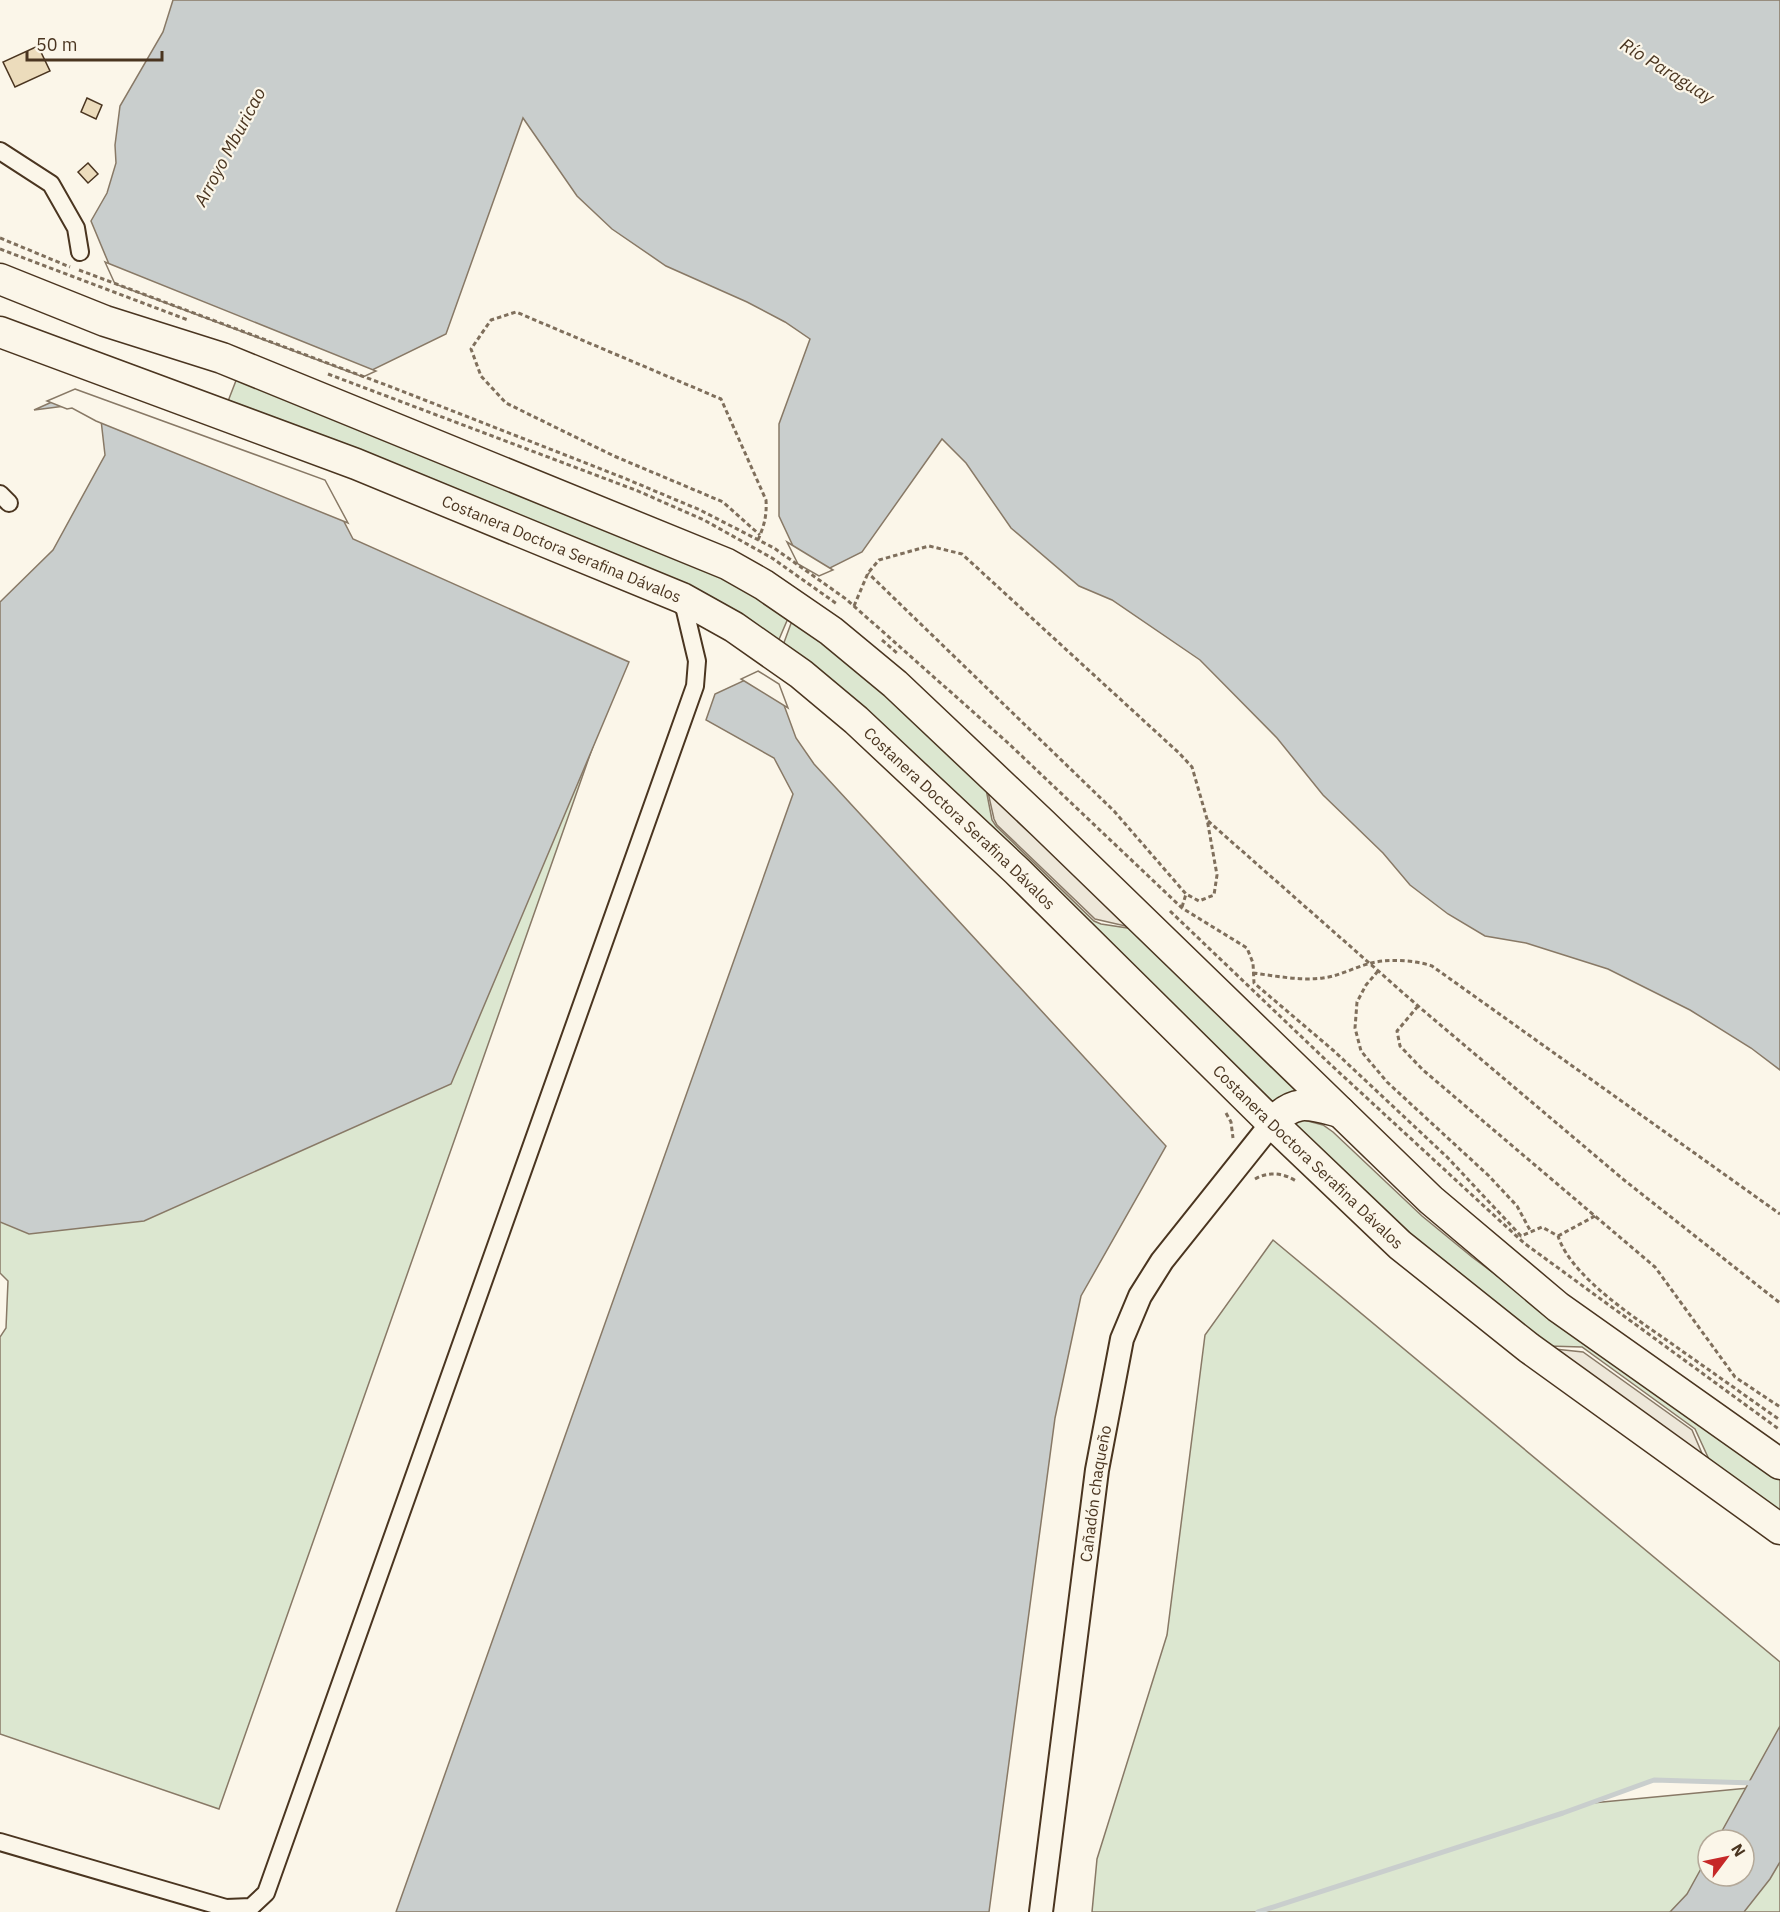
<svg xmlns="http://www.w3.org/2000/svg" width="1780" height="1912" viewBox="0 0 1780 1912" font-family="'IBM Plex Sans',sans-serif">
<rect width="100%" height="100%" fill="#fbf6e9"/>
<path fill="#dce7d0" stroke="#887966" stroke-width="1.5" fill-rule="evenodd" d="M237 378 708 566 789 616 777 644 225 409Z
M793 618 845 655 986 789 992 820 996 826 1094 921 1101 924 1134 929 1298 1091 1270 1102 782 648Z
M617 678 219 1809 0 1734V1337L6 1328 8 1281 0 1273V1165Z
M1304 1120 1323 1125 1333 1132 1422 1216 1472 1257 1608 1358 1780 1479V1516L1713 1468 1695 1429 1582 1347 1548 1346 1518 1328 1409 1233 1292 1125 1291 1121Z
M1273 1240 1780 1662V1784L1654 1780 1592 1803 1780 1785V1912H1092L1097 1859 1167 1635 1205 1335ZM1708 1840H1744V1876H1708Z"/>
<path fill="#ede7d9" stroke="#887966" stroke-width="1.5" d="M987 788 1134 928 1095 919 997 825 994 819Z
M1545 1348 1583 1352 1692 1430 1707 1465Z"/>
<path fill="#c9cecd" stroke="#887966" stroke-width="1.5" d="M173 0H1780V1070L1751 1048 1690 1010 1608 969 1526 943 1485 936 1448 914 1410 885 1383 853 1323 795 1277 738 1200 660 1112 600 1079 586 1011 528 966 463 942 439 862 552 820 573 800 561 779 516V424L810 339 785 322 747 302 666 266 612 229 577 196 523 118 446 334 364 374 116 281 91 221 107 193 116 163 115 145 120 106 163 32Z
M74 392 324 483 353 539 629 662 451 1084 144 1221 29 1234 0 1222V602L53 550 105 455 101 420 73 405 34 410Z
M758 674 777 686 796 738 814 764 1166 1146 1081 1296 1055 1418 989 1912H396L793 794 774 758 706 720 715 694Z
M1780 1726V1862L1770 1879 1744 1912H1670L1687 1894 1708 1856V1876H1744V1840H1717Z"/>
<path fill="#fbf6e9" stroke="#887966" stroke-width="1.5" d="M105 262 376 371 363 377 115 284Z
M75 389 325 480 348 523 96 421 72 408 67 409 47 401Z
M787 542 833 570 819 576 798 564Z
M758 671 779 684 788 708 741 679Z"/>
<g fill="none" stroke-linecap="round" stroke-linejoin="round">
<path stroke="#c9cecd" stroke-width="5" d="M1258 1912 1563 1813 1654 1780 1754 1783"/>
</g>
<path fill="#ecdcbc" stroke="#4a3520" stroke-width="1.5" d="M38 46 50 71 15 87 3 62Z
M87 98 102 105 96 119 81 112Z
M88 163 98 174 88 183 78 172Z"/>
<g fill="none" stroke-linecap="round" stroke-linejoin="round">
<g stroke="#4a3520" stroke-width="20">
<path id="street" d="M0 151 51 184 76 228 80 252
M0 494 9 503
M0 1842 226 1908 251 1907 266 1893 695 686 697 661 682 598"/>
</g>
<g stroke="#4a3520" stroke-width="26">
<g id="secondary">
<path id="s1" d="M1041 1912 1097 1470 1122 1339 1140 1296 1162 1261 1272 1123"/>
</g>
</g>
<g stroke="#4a3520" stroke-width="33">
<g id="highway">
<path d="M0 279 105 321 222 358 727 564 764 585 831 631 895 684 1043 824 1431 1200 1558 1307 1780 1464"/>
<path id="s2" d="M0 332 356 464 682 598 734 627 801 674 856 720 1017 871 1272 1123 1400 1245 1529 1348 1780 1529"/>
<path d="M1272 1123C1295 1098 1309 1104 1340 1112"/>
</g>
</g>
<path stroke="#7f6f5c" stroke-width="3" stroke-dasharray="4.5 3" stroke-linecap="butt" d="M0 238 70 267
M0 249 188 320
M79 270 394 388 624 478 700 510 774 548 846 599 1007 742 1182 908 1247 948 1253 963 1254 983 1334 1051 1447 1157 1521 1236 1542 1227 1558 1236C1572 1280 1645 1324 1682 1351 1715 1374 1747 1397 1780 1420
M328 374 638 491 704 520 772 558 837 604
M758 540C764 526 767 516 766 500L721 399 516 312 491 320 471 349 481 376 506 403 614 456 723 502 760 535
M854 606 868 573 879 560 929 546 962 554 1179 753 1192 767 1207 819 1217 875 1214 895 1199 901 1186 894 1114 811 868 573
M882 640 897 653
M1208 821 1418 1006 1624 1180 1780 1303
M1182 907 1186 894
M1170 911 1330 1064 1524 1243 1780 1430
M1378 971 1366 985 1357 1002 1355 1028 1361 1051 1387 1082 1489 1176 1517 1206 1531 1232
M1253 973C1276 976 1301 981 1323 978 1339 976 1353 968 1368 964 1386 958 1415 960 1432 966L1780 1214
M1418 1006 1397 1031 1400 1046 1423 1070 1655 1267 1735 1377 1780 1407
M1226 1113 1231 1122 1233 1138
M1255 1179C1269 1171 1283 1173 1296 1181
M1558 1236 1595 1216"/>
<use href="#street" stroke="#fbf6e9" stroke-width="16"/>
<use href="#secondary" stroke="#fbf6e9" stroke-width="22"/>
<use href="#highway" stroke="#fbf6e9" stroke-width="30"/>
</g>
<g text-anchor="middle" stroke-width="4.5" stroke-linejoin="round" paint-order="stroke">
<g font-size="16" fill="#4a3520" stroke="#fbf6e9">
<text dy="6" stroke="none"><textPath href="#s2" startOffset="602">Costanera Doctora Serafina Dávalos</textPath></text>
<text dy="6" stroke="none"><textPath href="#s2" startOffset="1088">Costanera Doctora Serafina Dávalos</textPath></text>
<text dy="6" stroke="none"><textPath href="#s2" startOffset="1574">Costanera Doctora Serafina Dávalos</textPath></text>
<text dy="6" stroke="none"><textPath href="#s1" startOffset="422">Cañadón chaqueño</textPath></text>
</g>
<g font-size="18" font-style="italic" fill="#4a3520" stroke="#fbf6e9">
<text transform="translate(1667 71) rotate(32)" y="6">Río Paraguay</text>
<text transform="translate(230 147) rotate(-62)" y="6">Arroyo Mburicao</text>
</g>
</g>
<g transform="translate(1726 1858) rotate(58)"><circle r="28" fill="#fbf6e9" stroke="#b4a999" stroke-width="1.5"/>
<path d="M0-4.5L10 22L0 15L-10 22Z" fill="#c62828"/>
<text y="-9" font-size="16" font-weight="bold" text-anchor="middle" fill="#4a3520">N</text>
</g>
<path d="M27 51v9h135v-9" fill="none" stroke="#4a3520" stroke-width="3"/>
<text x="36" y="51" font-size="18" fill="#4a3520" stroke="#fbf6e9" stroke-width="4.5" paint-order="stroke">50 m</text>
</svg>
